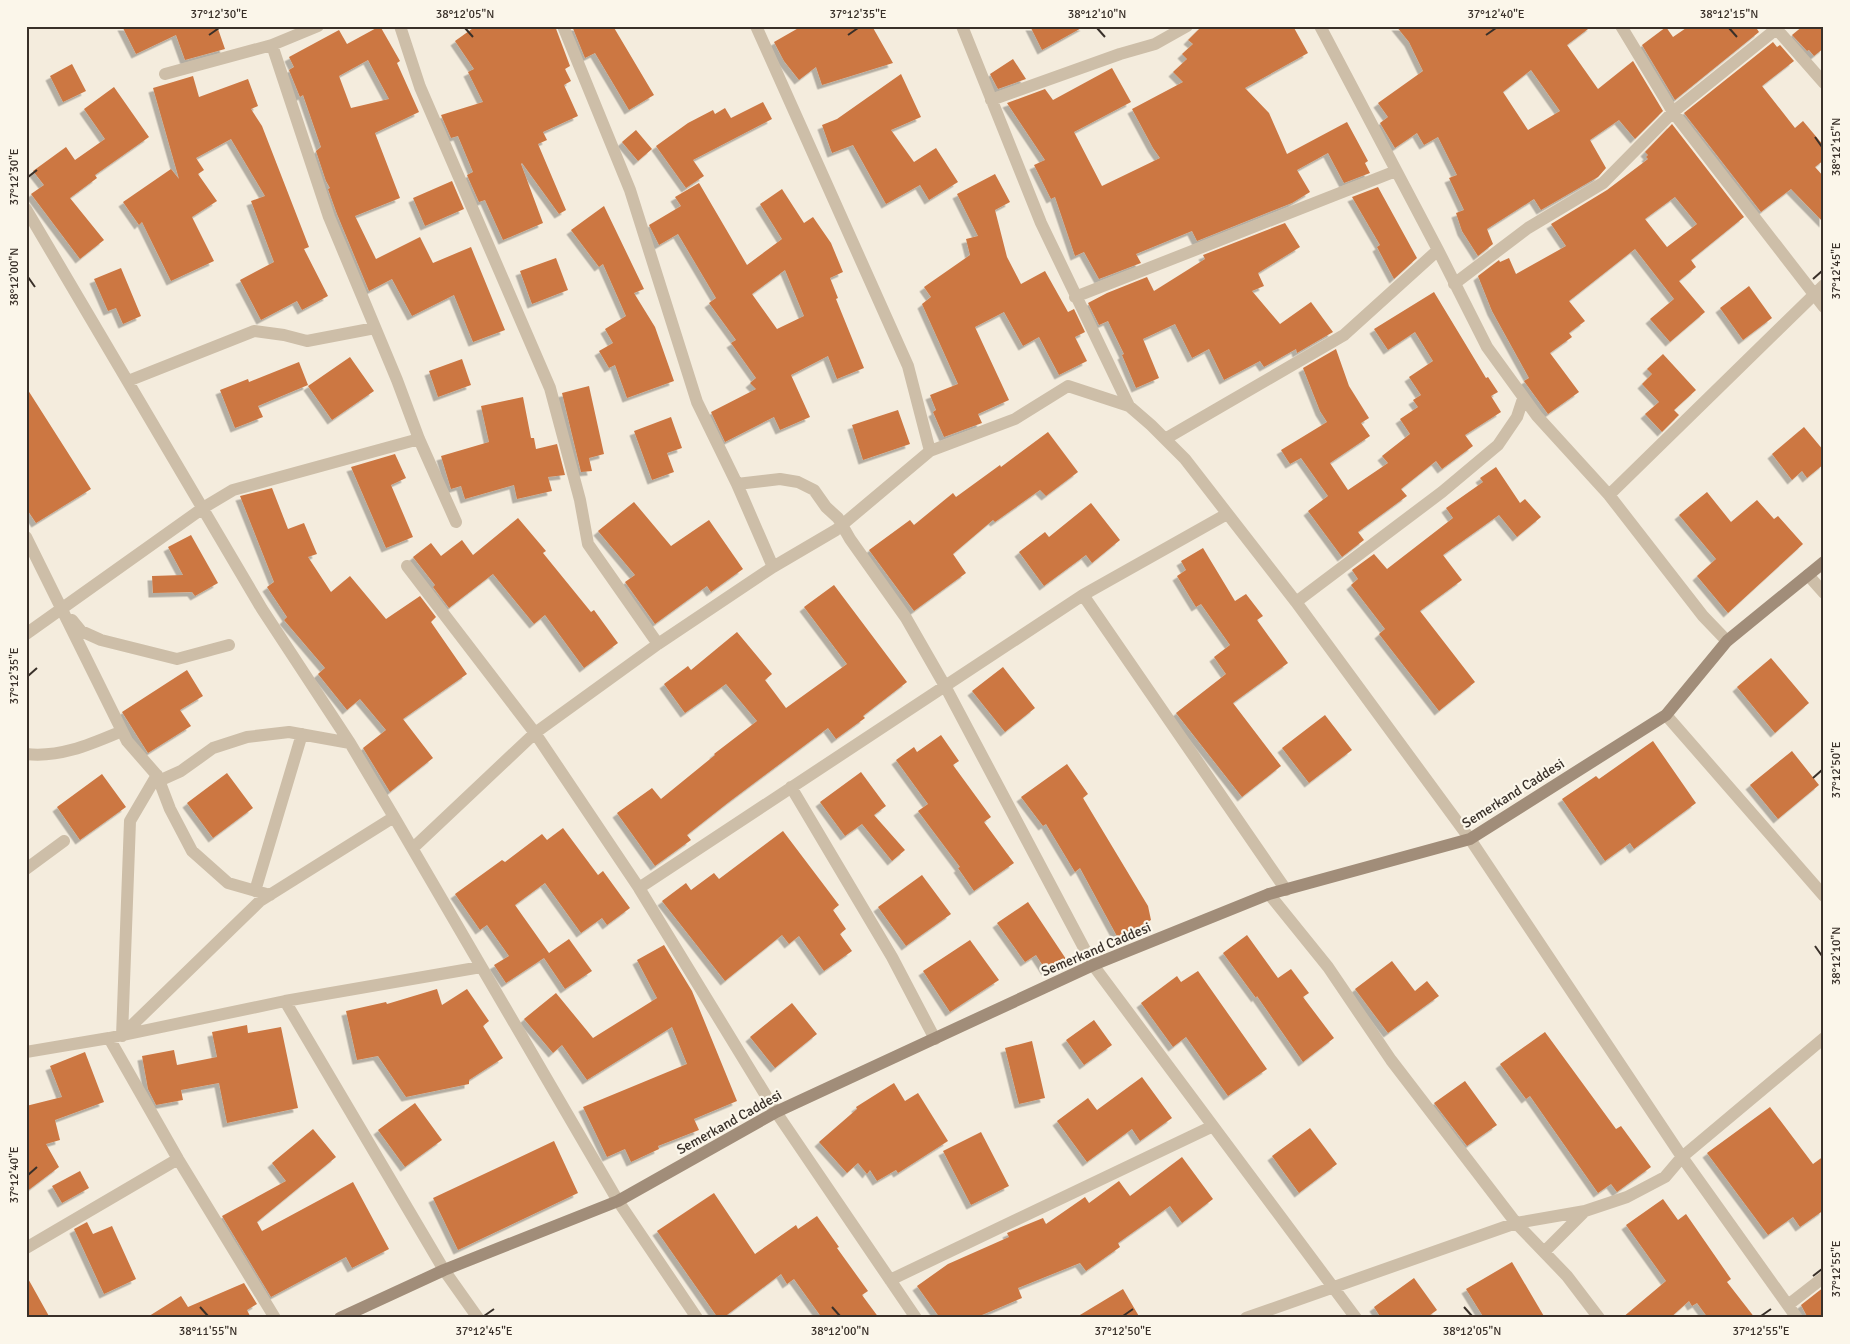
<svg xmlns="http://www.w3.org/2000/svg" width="1850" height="1344" viewBox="0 0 1850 1344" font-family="Signika,sans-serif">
<defs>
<filter id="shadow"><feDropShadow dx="-4.5" dy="4.5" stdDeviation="0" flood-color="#0004"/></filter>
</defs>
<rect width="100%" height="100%" fill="#f4ecdd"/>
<path fill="#cc7743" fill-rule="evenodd" filter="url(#shadow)" d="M122 26H217L225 49 185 60 176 35 136 54Z
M380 26 400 61 397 63 419 112 375 133 400 198 355 216 376 259 420 237 433 263 471 247 505 330 473 342 454 295 412 316 392 279 369 291 337 214 328 189 330 188 326 181 316 151 321 147 303 95 300 97 289 70 294 67 289 57 339 30 347 44ZM368 60 389 99 351 108 339 76Z
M476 26H555L570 66 565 69 571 81 564 85 578 116 543 132 547 140 538 144 566 210 559 214 522 163 521 164 543 223 503 240 485 200 479 202 467 175 473 172 458 136 451 138 441 115 483 102 468 72 474 69 455 41Z
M572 26H613L654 95 629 110 595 53 585 58Z
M802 26H872L893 63 822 85 816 67 799 80 784 61 774 42Z
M1030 26H1085L1042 50Z
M1202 26H1293L1308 53 1245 88 1269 113 1287 154 1347 122 1368 161 1365 163 1370 173 1344 183 1328 153 1297 170 1310 192 1292 203 1197 241 1192 231 1136 254 1141 263 1099 279 1084 252 1075 256 1055 197 1051 199 1034 165 1045 160 1007 103 1045 89 1053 100 1112 68 1131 102 1074 132 1102 186 1160 158 1153 148 1132 109 1183 82 1173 72 1187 59 1182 54 1193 44 1188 40Z
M1396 26H1592L1567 45 1598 89 1633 61 1663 111 1635 139 1619 120 1590 140 1606 168 1598 177 1541 210 1534 199 1487 229 1493 244 1478 256 1462 231 1456 213 1464 210 1449 178 1457 175 1438 137 1424 145 1417 133 1395 148 1380 123 1388 117 1378 103 1423 71 1409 42ZM1531 70 1560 111 1528 130 1503 92Z
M1689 26H1755L1759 32 1675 100 1642 45 1666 27 1673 37Z
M1803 26H1824V48L1814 56 1809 50 1807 51 1792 35Z
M1773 42 1777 47 1780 45 1794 61 1762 86 1795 128 1803 121 1824 146V160L1815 167 1824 177V223L1791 189 1761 212 1684 113Z
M1013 59 1026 79 998 89 990 74Z
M72 64 86 91 63 102 50 76Z
M901 74 921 117 891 130 914 162 936 148 958 182 929 200 920 185 886 204 853 145 832 153 822 125 837 119Z
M193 76 199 97 248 79 258 106 251 109 262 126 309 247 304 249 328 296 302 310 297 301 261 320 240 280 274 262 251 201 265 196 231 139 196 158 204 170 198 174 217 201 192 217 214 261 171 281 142 222 139 225 123 202 171 169 179 179 153 88Z
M114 87 149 137 95 175 97 178 70 198 104 240 80 259 31 194 44 185 33 171 66 147 75 160 105 139 84 109Z
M763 102 772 119 693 160 704 176 686 188 656 146 688 123 713 110 715 114 725 108 731 118Z
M1672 124 1744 217 1691 260 1696 267 1679 281 1705 312 1670 342 1650 319 1674 299 1635 249 1569 301 1585 321 1569 333 1572 337 1550 353 1579 392 1548 414 1524 381 1529 378 1492 311 1478 276 1499 260 1500 262 1509 258 1516 274 1566 246 1551 224 1607 190 1648 159 1646 157 1648 155 1645 152ZM1675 197 1697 224 1667 247 1645 219Z
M636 130 652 149 638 161 622 142Z
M995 174 1010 202 995 210 1007 257 1021 284 1045 271 1068 312 1074 309 1085 332 1075 337 1087 361 1059 375 1039 337 1023 346 1004 312 975 327 1009 400 978 414 982 423 944 437 933 412 936 410 930 395 958 384 922 304 931 297 924 287 970 255 966 239 978 236 957 194Z
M452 181 464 209 425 226 413 198Z
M699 183 747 265 782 239 760 204 782 189 804 223 813 217 831 243 843 272 830 278 838 298 836 299 864 368 837 379 828 356 791 375 810 417 780 430 774 417 725 442 711 412 756 389 750 383 756 378 731 343 736 340 709 303 716 298 678 234 659 245 649 225 681 206 675 197ZM785 270 804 316 777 329 752 294Z
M1378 187 1417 258 1394 279 1377 247 1380 245 1352 197Z
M604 206 644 289 634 293 655 327 674 381 627 398 615 365 609 368 599 351 613 343 605 329 626 316 603 264 599 267 571 230Z
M1285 223 1300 247 1258 273 1264 286 1252 291 1280 324 1311 302 1333 332 1297 353 1296 349 1264 367 1260 361 1224 380 1209 349 1192 358 1175 324 1143 339 1159 378 1136 388 1122 355 1124 354 1108 321 1099 325 1088 303 1107 293 1147 277 1154 291 1205 259 1203 255Z
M556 258 568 290 532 304 520 271Z
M121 268 141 316 123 324 116 308 108 311 94 279Z
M1749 286 1772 318 1743 340 1720 308Z
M1434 292 1486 378 1488 377 1498 392 1491 396 1501 412 1465 435 1473 446 1442 469 1436 461 1401 489 1407 496 1358 532 1364 540 1342 557 1308 511 1328 496 1301 458 1290 464 1281 450 1327 422 1320 411 1303 368 1336 349 1349 386 1369 418 1361 423 1370 436 1330 463 1348 490 1388 463 1382 456 1410 434 1400 419 1418 407 1413 400 1421 395 1409 377 1433 361 1415 332 1388 350 1374 329Z
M1663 354 1696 390 1674 410 1679 415 1662 432 1645 414 1659 402 1642 384 1652 374 1647 369Z
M350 357 374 391 332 420 308 386Z
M462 359 471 385 438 397 429 371Z
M299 362 308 385 258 406 263 417 235 428 220 390 248 379 249 382Z
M589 386 604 454 589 458 592 471 581 472 562 393Z
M26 387 91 489 36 523 26 508Z
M523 397 531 438H534L536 449 557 444 565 475 548 477 552 491 517 499 514 485 465 499 461 486 451 489 441 456 489 442 481 406Z
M898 410 910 444 863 460 852 425Z
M671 417 682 448 667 453 674 472 652 480 634 431Z
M1804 427 1824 451V464L1807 478 1802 471 1792 480 1772 454Z
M1048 432 1078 472 1046 496 1040 490 995 522 993 520 953 554 966 573 914 611 869 550 910 520 914 525 953 493 956 497 1000 465 1001 467Z
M395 454 406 478 391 485 413 537 386 548 351 467Z
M1496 467 1520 503 1525 499 1541 517 1517 537 1499 515 1443 555 1462 580 1420 611 1475 682 1439 711 1379 634 1385 629 1351 585 1358 579 1352 570 1374 554 1387 569 1453 518 1446 508 1483 482 1480 478Z
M272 488 288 529 304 523 317 554 308 557 331 592 350 576 386 619 420 596 436 617 431 622 467 674 403 719 433 758 390 792 363 748 386 730 360 699 347 710 318 674 325 668 284 620 287 617 267 587 274 582 240 496Z
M1707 492 1731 522 1757 500 1774 519 1778 516 1803 544 1728 613 1697 576 1716 559 1679 515Z
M634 502 671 546 709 520 743 569 711 592 707 586 655 624 625 582 635 575 598 531Z
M1091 503 1120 540 1092 563 1086 555 1044 586 1019 552 1045 532 1049 537Z
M518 518 546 551 543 553 591 612 594 610 618 643 584 668 545 615 534 624 493 574 449 608 433 587 435 585 413 557 431 543 441 556 462 540 473 555Z
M191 535 218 583 195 596 192 592 153 593 152 576 183 575 168 547Z
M1203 548 1235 601 1246 594 1263 616 1257 620 1288 663 1233 703 1281 766 1242 797 1176 713 1226 674 1214 657 1230 645 1201 604 1196 607 1177 576 1186 570 1181 561Z
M834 585 907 682 863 716 865 718 836 739 828 728 729 802 687 835 691 840 655 866 617 813 652 788 661 799 715 755 714 754 757 721 726 684 685 713 664 684 688 666 691 670 737 632 772 674 765 680 786 708 847 664 804 607Z
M1771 658 1809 703 1775 733 1737 687Z
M1003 667 1035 708 1005 732 972 691Z
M187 670 203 696 180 710 191 726 148 753 122 712Z
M1325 715 1352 750 1309 783 1282 748Z
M941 735 959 761 953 765 991 817 984 822 1014 863 974 891 958 868 960 867 918 811 928 804 896 760 914 747 917 752Z
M1653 741 1696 803 1634 849 1630 843 1605 861 1562 799 1596 776 1599 779Z
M1792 751 1819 785 1778 819 1750 785Z
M1067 764 1088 794 1083 798 1148 906 1151 920 1118 938 1080 868 1075 872 1046 824 1043 826 1021 797Z
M861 772 886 806 874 815 905 850 892 861 862 824 845 836 820 802Z
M227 773 253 808 213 838 187 803Z
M102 774 126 807 80 840 57 807Z
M563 828 598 875 603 871 630 908 607 925 602 918 581 933 545 883 515 905 549 953 569 939 592 971 565 989 544 958 506 983 494 965 509 956 487 925 480 930 455 894 502 860 505 862 542 834 547 840Z
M783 831 839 905 833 910 846 929 840 934 852 951 824 971 799 936 789 944 782 935 725 981 662 901 686 883 691 890 714 873 719 879Z
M922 875 951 914 906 946 878 907Z
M1028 902 1066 959 1047 972 1036 955 1025 962 997 923Z
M1247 935 1278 978 1291 969 1309 993 1303 997 1334 1038 1303 1062 1257 996 1256 998 1223 953Z
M970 940 999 980 950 1012 923 971Z
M664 945 692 991 737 1101 694 1119 699 1130 658 1146 659 1149 631 1162 625 1149 607 1157 583 1107 687 1064 672 1027 587 1080 562 1045 553 1053 524 1019 556 993 593 1038 657 998 637 960Z
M1392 961 1415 991 1427 981 1439 996 1388 1033 1355 989Z
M1198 971 1267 1069 1228 1096 1186 1037 1173 1047 1141 1003 1177 976 1181 982Z
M437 989 442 1005 467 989 489 1021 483 1026 503 1058 469 1080V1084L406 1097 378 1056 357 1060 346 1011 386 1002 387 1004Z
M792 1003 817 1034 775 1068 750 1037Z
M1094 1020 1112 1045 1084 1065 1066 1040Z
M247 1025 248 1033 281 1027 298 1108 227 1123 219 1083 181 1090 183 1100 156 1105 148 1089 142 1056 174 1050 177 1065 217 1057 212 1032Z
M1545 1032 1616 1129 1621 1126 1651 1167 1617 1192 1611 1184 1598 1193 1530 1096 1526 1099 1500 1064Z
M1032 1041 1045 1098 1019 1104 1005 1048Z
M85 1052 104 1102 55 1120 60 1140 46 1144 59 1167 26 1192V1106L62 1097 50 1066Z
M1142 1077 1172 1118 1140 1141 1132 1129 1087 1162 1057 1121 1088 1098 1097 1110Z
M1465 1081 1497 1125 1467 1146 1434 1103Z
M894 1083 905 1101 918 1093 948 1141 898 1173 896 1170 877 1181 870 1170 867 1174 858 1163 847 1173 819 1142 857 1109 856 1107Z
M415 1103 442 1140 405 1167 378 1130Z
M1770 1107 1813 1164 1824 1156V1210L1800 1227 1793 1217 1768 1235 1707 1153Z
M1310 1128 1337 1164 1299 1193 1272 1156Z
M313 1129 336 1157 257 1222 262 1231 353 1182 389 1249 352 1268 346 1257 271 1297 222 1216 286 1181 272 1163Z
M981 1132 1009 1186 971 1205 943 1151Z
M554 1141 578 1193 458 1250 433 1198Z
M1182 1157 1213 1199 1182 1223 1170 1206 1118 1243 1120 1247 1086 1271 1080 1263 1018 1288 1022 1298 975 1318H940L917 1286 948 1264 1009 1237 1007 1233 1021 1227 1043 1218 1046 1224 1085 1197 1089 1203 1119 1181 1130 1196Z
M80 1171 89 1188 62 1203 52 1186Z
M714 1193 755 1254 796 1225 798 1229 817 1216 839 1247 837 1248 868 1291 862 1295 879 1318H822L794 1279 787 1284 781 1274 723 1318H718L657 1231Z
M1663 1199 1678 1220 1686 1214 1731 1279 1727 1282 1755 1318H1708L1697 1303 1692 1306 1689 1301 1670 1318H1622L1666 1281 1626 1225Z
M87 1222 93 1234 112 1226 136 1279 104 1294 74 1229Z
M1512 1262 1545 1318H1484L1466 1289Z
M26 1275 50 1318H26Z
M1414 1278 1437 1310 1426 1318H1381L1374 1307Z
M244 1283 257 1304 247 1310 251 1318H146L181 1296 188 1307Z
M1824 1287V1318H1808L1801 1305Z
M1123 1289 1140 1318H1075Z"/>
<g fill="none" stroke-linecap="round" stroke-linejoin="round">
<path stroke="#cdbea8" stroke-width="12" d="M400 26 420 87 550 388 580 500 588 544 658 644
M563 26 630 190 697 402 737 484 773 567
M756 26 908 366 930 451
M962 26 1041 223 1129 406
M1320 26 1438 250 1487 347 1537 416 1609 495 1703 616 1727 641
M1621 26 1673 112 1824 307
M1774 26 1824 83
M272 45 329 217 397 380 419 439 456 522
M165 74 272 45 318 26
M991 100 1120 54 1155 44 1187 26
M26 209 262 609 350 743 394 817 618 1201 697 1318
M1454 284 1528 228 1603 183 1673 112 1780 26
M1075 297 1396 171
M128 381 254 331 284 335 307 341 375 328
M1165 439 1344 335 1438 250
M737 484 780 479 798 482 814 490 826 507 838 518 850 539 906 618 945 686 1093 965 1356 1318
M1609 495 1824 285
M26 537 127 741 161 780 181 771 213 748 247 737 289 732 350 743
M407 566 535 733 639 888 776 1112 916 1318
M1808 575 1824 593
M1083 595 1286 890
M1296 602 1442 492 1498 445 1517 417 1523 399
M72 620 81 631 101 640 177 659 229 645
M26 634 203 508 233 490 419 439
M1666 715 1824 896
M26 754C60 758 91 744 122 731
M157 775 170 809 192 851 228 883 270 895
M791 787 892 957 935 1039
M413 848 535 733 658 644 773 567 836 530 930 451 1015 419 1068 386 1129 406 1151 425 1185 459 1296 602 1470 839 1682 1157 1797 1318
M26 869 64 841
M639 888 1083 595 1227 514
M255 891 302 734
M1269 894 1328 967 1391 1060 1516 1223 1567 1276 1599 1318
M285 1001 444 1270 478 1318
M123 1034 260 901 394 817
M122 1036 130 821 157 775
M109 1038 178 1159 275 1318
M26 1052 109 1038 285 1001 481 967
M26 1248 178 1159
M1544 1252 1585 1211
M890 1280 1213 1126
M1788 1305 1824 1277
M1246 1318 1516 1223 1585 1211 1627 1197 1665 1177 1682 1157 1824 1038"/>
<path stroke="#a18d79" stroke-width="12" d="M340 1318 444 1270 618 1201 776 1112 1093 965 1269 894 1470 839 1666 715 1727 641 1824 562"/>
</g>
<path fill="none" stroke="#393029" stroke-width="2" d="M465 28 473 37M1097 28 1105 37M1729 28 1737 37M209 35 219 28M848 35 858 28M1486 35 1496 28M1815 137 1822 147M28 177 37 170M28 277 35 287M1813 279 1822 271M28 676 37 668M1813 778 1822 770M1815 946 1822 956M28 1175 37 1167M1813 1276 1822 1269M200 1307 208 1316M832 1307 840 1316M1464 1307 1472 1316M484 1316 494 1309M1123 1316 1133 1309M1761 1316 1771 1309"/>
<g text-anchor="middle" stroke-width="4.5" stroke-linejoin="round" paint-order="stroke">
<g font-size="14" fill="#393029" stroke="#fbf6ea">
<text transform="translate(1513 793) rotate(-32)" y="5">Semerkand Caddesi</text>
<text transform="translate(1096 949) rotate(-23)" y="5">Semerkand Caddesi</text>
<text transform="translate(729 1122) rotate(-29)" y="5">Semerkand Caddesi</text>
</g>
</g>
<rect width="1850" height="1344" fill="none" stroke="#fbf6ea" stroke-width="55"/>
<rect x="28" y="28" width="1794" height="1288" fill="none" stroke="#393029" stroke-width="2"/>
<g font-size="12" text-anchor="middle" fill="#393029">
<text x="219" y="18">37°12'30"E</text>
<text x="465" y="18">38°12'05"N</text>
<text x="858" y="18">37°12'35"E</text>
<text x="1097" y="18">38°12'10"N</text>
<text x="1496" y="18">37°12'40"E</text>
<text x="1729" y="18">38°12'15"N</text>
<text transform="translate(1836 147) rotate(-90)" y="4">38°12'15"N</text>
<text transform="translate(14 177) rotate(-90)" y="4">37°12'30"E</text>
<text transform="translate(1836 271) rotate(-90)" y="4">37°12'45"E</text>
<text transform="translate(14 277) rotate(-90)" y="4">38°12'00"N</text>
<text transform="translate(14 676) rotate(-90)" y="4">37°12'35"E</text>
<text transform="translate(1836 770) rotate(-90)" y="4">37°12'50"E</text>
<text transform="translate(1836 956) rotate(-90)" y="4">38°12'10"N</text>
<text transform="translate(14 1175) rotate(-90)" y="4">37°12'40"E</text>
<text transform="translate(1836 1269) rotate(-90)" y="4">37°12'55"E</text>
<text x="208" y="1335">38°11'55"N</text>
<text x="484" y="1335">37°12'45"E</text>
<text x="840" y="1335">38°12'00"N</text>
<text x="1123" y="1335">37°12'50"E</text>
<text x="1472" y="1335">38°12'05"N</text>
<text x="1761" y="1335">37°12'55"E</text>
</g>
</svg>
